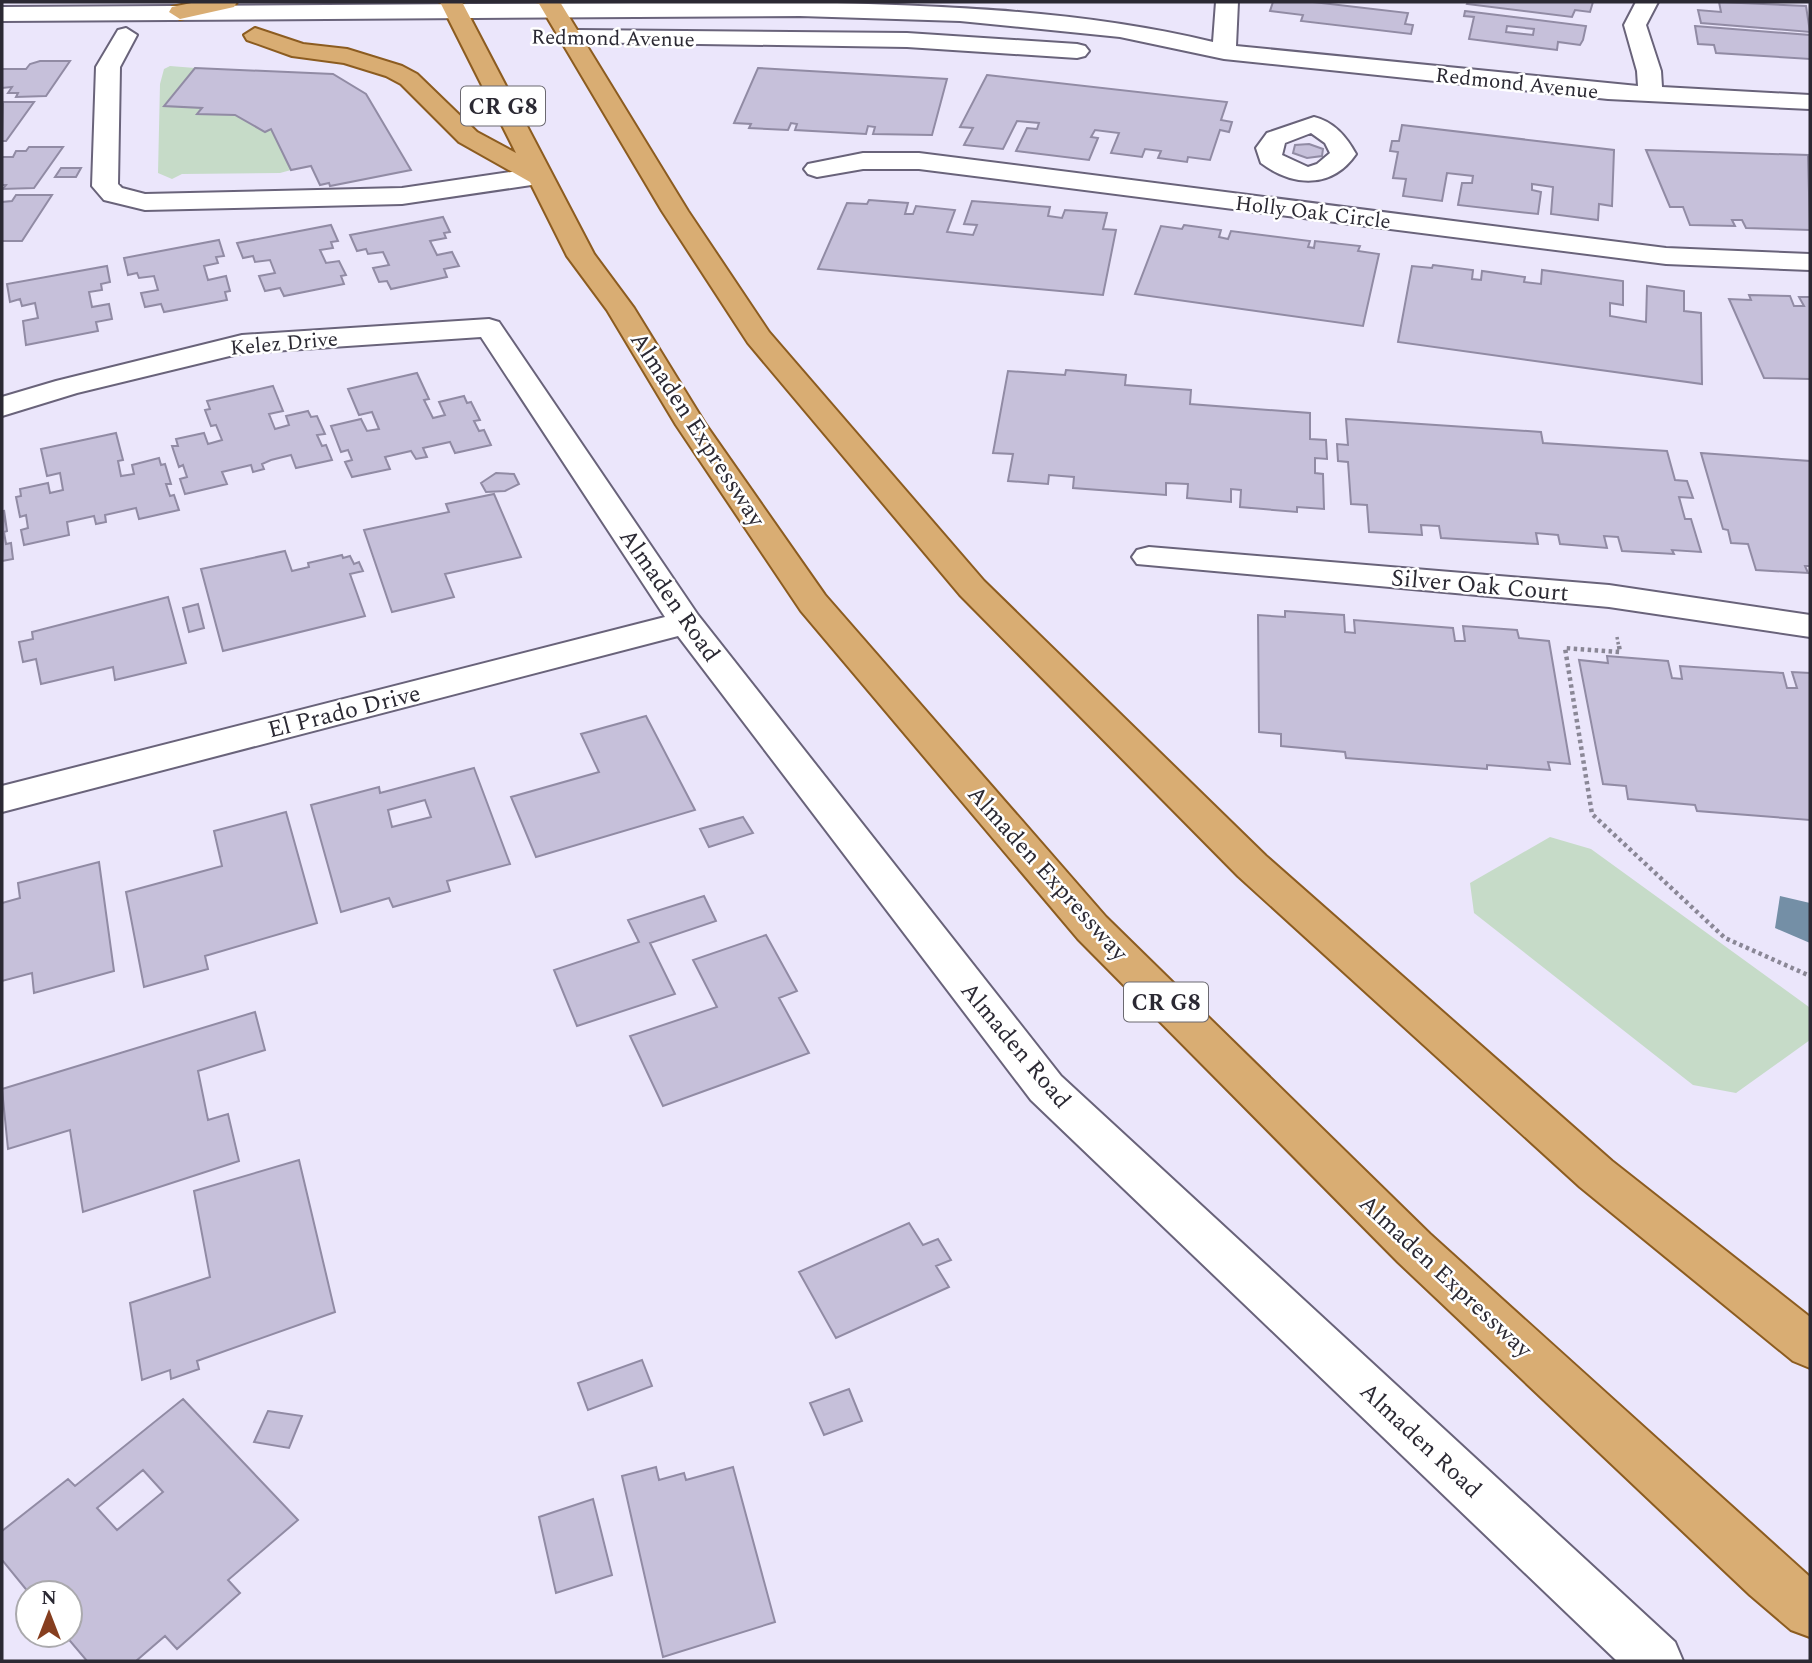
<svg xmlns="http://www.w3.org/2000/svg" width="1812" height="1663" viewBox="0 0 1812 1663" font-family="Spectral,serif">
<rect width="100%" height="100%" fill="#ebe6fb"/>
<path fill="#c6dbc8" d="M170 66 195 68 164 106 202 108 198 114 235 115 265 132 271 129 291 170 280 173 182 174 172 179 158 173 160 84 164 69Z
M1550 837 1591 849 1809 1007 1810 1040 1736 1093 1693 1085 1474 913 1470 883Z"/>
<path fill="#748fa6" d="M1780 896 1810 903V943L1775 928Z"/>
<path fill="#c6c0da" stroke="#918ba4" stroke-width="2" fill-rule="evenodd" d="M1273 2H1313L1408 13 1405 24 1413 25 1411 34 1301 21 1303 15 1270 11Z
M1468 2H1593L1590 12 1575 10 1572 17 1467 4Z
M1719 2 1806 6 1810 32 1701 23 1698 10 1721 12Z
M1465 11 1586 26 1583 40 1580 45 1558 42 1557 50 1469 39 1474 17 1464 16ZM1507 26 1534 29 1533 35 1506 32Z
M1695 26 1810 35V59L1716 53 1714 45 1698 44Z
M40 61H70L46 96 16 97 18 93H8L12 87 2 88V69H26L30 64Z
M195 68 333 74 366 94 411 170 330 186 329 183 320 185 311 166 291 170 271 129 265 132 235 115 197 114 202 108 164 106Z
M758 68 947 79 932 135 873 134 875 127 868 126 866 134 795 130 797 124 791 123 788 130 749 128 751 124 734 123Z
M987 75 1227 102 1221 120 1232 122 1229 132 1220 130 1210 160 1188 157 1187 162 1158 158 1161 151 1145 149 1142 157 1111 153 1119 133 1095 130 1091 137 1098 138 1089 160 1016 151 1027 128 1037 129 1039 123 1017 121 1003 149 964 145 973 128 960 127Z
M3 102H34L6 141H2Z
M1402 125 1614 150 1612 206 1599 204 1598 220 1551 214 1553 187 1532 184V190L1541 192 1538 214 1458 205 1462 183H1472L1473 176 1447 173 1442 201 1403 196 1406 179 1393 178 1398 152 1390 151 1392 141H1399Z
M1309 144 1323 149 1322 156 1307 158 1293 153 1295 145Z
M29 147H63L34 188 3 189 6 185H2V157H13L16 151H26Z
M1646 150 1808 155 1810 230 1746 228 1742 220H1732L1735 226 1690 225 1683 207H1670Z
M61 168H81L76 177H55Z
M16 195H52L22 241H2V202L12 201Z
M869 200 908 203 905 214H913L916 206 955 210 947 232 973 235 977 225 964 224 972 201 1050 207 1048 216 1062 218 1065 210 1107 213 1103 229 1116 230 1103 295 818 269 847 203 867 204Z
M443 217 450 232 444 233 446 238 430 241 437 255 452 252 459 266 444 269 447 277 391 289 387 281 379 282 373 268 389 265 383 252 368 254 366 249 357 251 350 235Z
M331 225 338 241 331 242 333 248 320 250 326 263 339 261 346 275 341 276 344 284 284 296 280 288 265 291 259 276 275 273 270 260 255 262 253 256 243 258 237 243Z
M1184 225 1221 230 1219 237 1228 239 1231 231 1310 241 1308 247 1314 248 1315 241 1360 246 1358 251 1379 254 1363 326 1135 294 1161 226 1182 229Z
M219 240 224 256 216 257 218 263 204 266 208 280 226 276 230 291 225 292 227 300 164 312 161 304 145 307 141 293 158 290 154 276 139 278 137 273 128 275 124 258Z
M1433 265 1473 270 1472 279 1481 280 1482 271 1525 277 1524 282 1541 284 1542 270 1623 281V305L1610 303V316L1646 322 1647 286 1684 291V311L1701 313 1702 384 1398 342 1412 266 1432 268Z
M107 266 110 282 101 284 102 290 89 292 92 307 109 304 112 319 96 322 98 331 26 345 23 321 38 318 35 303 22 306 20 299 10 302 7 284Z
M1749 295 1790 296 1794 306H1804L1799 297H1810V379L1764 378 1729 299 1751 300Z
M1066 370 1126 375 1125 385 1191 390 1190 404 1310 413V439L1326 440 1327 459 1315 458V473L1323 474 1324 509 1297 507V512L1240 507 1241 490 1231 489V502L1187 498 1188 484 1166 483V495L1073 488 1074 477 1049 475 1048 484 1008 481 1013 454 993 453 1008 371 1065 375Z
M417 373 429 399 424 400 433 418 445 415 439 402 464 396 467 403 471 402 480 420 474 421 479 431 484 430 491 445 455 453 450 442 423 448 427 457 416 459 411 451 385 457 390 469 352 477 345 462 352 460 348 450 341 452 331 426 361 419 367 431 379 429 372 412 359 415 348 389Z
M273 386 283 411 269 414 275 429 289 425 286 416 308 411 311 417 317 416 325 434 317 435 322 446 326 445 332 460 296 468 291 455 271 460 262 464 264 469 253 472 251 465 222 472 227 484 185 494 180 479 187 477 183 465 179 467 172 446H178L176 439 204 433 208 444 222 440 216 425 211 426 205 410 210 409 207 401Z
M1346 419 1541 432 1543 443 1667 451 1675 480 1687 481 1693 498 1679 497 1685 519H1691L1701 552 1672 550 1674 554 1622 551 1618 537 1604 536 1607 548 1560 544 1558 535 1536 533 1538 544 1441 538 1439 526 1421 525 1422 535 1369 532 1367 505 1351 504 1348 462 1338 461 1337 444 1348 445Z
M116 433 123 460 118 461 121 476 134 474 132 465 159 458 161 465 165 464 171 484H166L170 496 174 495 179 510 139 519 136 508 105 515 106 522 96 524 94 516 67 522 69 535 24 545 21 530 28 528 26 515 20 517 16 497 21 496 20 489 48 483 50 493 63 490 60 473 47 476 41 449Z
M1701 453 1810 461V566H1805L1808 573 1756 570 1748 544 1731 543 1728 530 1723 529Z
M496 473 514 474 519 484 505 491 486 492 481 483Z
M494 494 521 557 445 574 454 597 392 612 364 530 449 512 446 504Z
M4 510 7 531 4 532 6 544 11 543 13 559 2 561Z
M285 551 292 571 309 567 308 563 342 555 343 558 350 556 354 564 359 562 363 571 350 574 365 616 223 651 201 569Z
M168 597 186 663 115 680 113 667 41 684 36 659 23 662 19 642 33 639 32 632Z
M198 604 204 628 189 632 183 608Z
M1285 611 1344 615 1345 632 1355 633 1354 620 1453 628 1455 641H1465L1463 626 1517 630 1519 638 1549 641 1570 764 1548 762 1550 770 1487 765V769L1346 758 1345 752 1281 746V734L1259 732 1258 615 1285 617Z
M1607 656 1668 661 1672 678 1682 679 1680 666 1783 673 1787 688H1797L1792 672 1810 673V820L1697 811 1695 805 1628 799 1626 786 1603 784 1579 660 1608 663Z
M646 716 695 810 536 857 511 797 599 772 581 734Z
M474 768 510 864 447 881 450 891 393 907 389 898 341 912 311 805 379 787 380 793ZM425 800 431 817 392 827 388 810Z
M286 812 317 923 205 956 208 969 144 987 126 892 222 866 214 831Z
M743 817 753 833 709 847 700 829Z
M99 862 114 971 34 993 32 973 2 981V903L20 898 18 883Z
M704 896 716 921 650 943 675 994 577 1026 554 970 639 942 628 920Z
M766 935 797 991 779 998 809 1053 663 1106 630 1036 717 1007 693 960Z
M255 1012 265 1050 198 1071 208 1120 228 1114 239 1161 83 1212 70 1130 8 1149 2 1089Z
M299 1160 335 1312 197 1361 199 1369 171 1379 170 1370 142 1380 130 1303 210 1277 194 1191Z
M909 1223 923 1245 938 1239 951 1260 936 1266 949 1287 836 1338 799 1272Z
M642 1360 652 1386 588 1410 578 1383Z
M849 1389 862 1421 824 1435 810 1403Z
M183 1399 298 1520 228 1580 240 1593 177 1649 165 1636 136 1661H87L65 1635H70V1593H29L2 1560V1531L68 1479 75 1486ZM143 1470 163 1492 117 1530 97 1508Z
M268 1411 302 1416 289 1448 254 1442Z
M656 1467 659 1480 684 1473 686 1480 733 1467 775 1622 663 1657 622 1476Z
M593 1499 612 1575 556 1593 539 1517Z"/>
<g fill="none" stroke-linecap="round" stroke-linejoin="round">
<g stroke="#69637a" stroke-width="4">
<path id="minor" d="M800 2C939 6 1077 9 1213 42L1216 2H1238L1236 46 1638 86 1637 71 1624 25 1636 2H1658L1646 25 1661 71 1662 87 1810 95V109L1608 99 1224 59 1120 37 960 21 800 16 2 21V7Z
M126 28 137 35 120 67 118 184 122 188 145 194 402 188 538 168 547 171 551 176 547 181 538 184 402 204 145 210 104 200 92 186 96 67 118 30Z
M578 30 907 33 1077 44 1085 46 1089 51 1085 56 1077 58 907 47 570 42 567 37 570 32Z
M1314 117C1334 122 1346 136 1356 154 1332 189 1293 187 1261 163L1256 148 1267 133ZM1311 133 1325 143 1330 153 1317 164 1308 167 1282 155 1285 143Z
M863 153H919L1666 248 1810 254V270L1666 264 919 169H863L817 177 808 174 804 169 808 164Z
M489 319 499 322 698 615 1061 1076 1675 1642 1683 1661H1617L1031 1100 678 636 2 812V786L665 617 481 337 242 353 77 393 2 416V397L56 381 242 335Z
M1149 547 1609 585 1810 615V637L1609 607 1137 564 1132 557 1137 550Z"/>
</g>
<g stroke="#8c5c20" stroke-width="4">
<path id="major" d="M196 2H237L234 7 180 19 169 12 172 7Z
M440 2H462L594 254 634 308 706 425 825 595 1106 917 1430 1234 1810 1577V1637L1791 1630 1750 1595 1398 1262 1078 939 801 611 676 425 607 310 567 256 530 182 459 142 401 84 386 76 344 63 292 56 247 40 244 35 255 28 303 44 347 49 402 66 417 74 477 132 516 153Z
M538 2H560L688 211 769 332 984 581 1266 856 1612 1161 1810 1317V1368L1793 1361 1580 1187 1238 876 960 595 748 343 662 211Z"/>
</g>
<path stroke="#8a8796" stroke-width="3.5" stroke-dasharray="2.5 2.5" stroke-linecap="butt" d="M1617 637 1619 648"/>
<path stroke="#8a8796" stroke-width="4.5" stroke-dasharray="3.5 3.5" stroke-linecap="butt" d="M1619 646 1620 652 1565 648 1592 814 1725 938 1810 976"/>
<use href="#minor" fill="#fff" fill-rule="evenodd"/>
<use href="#major" fill="#d9ad73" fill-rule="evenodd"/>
</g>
<g text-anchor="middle" stroke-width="5" stroke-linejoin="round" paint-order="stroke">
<g font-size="21" fill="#2b2933" stroke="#fff">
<text transform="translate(613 38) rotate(1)" y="7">Redmond Avenue</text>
<text transform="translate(1517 83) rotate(6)" y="7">Redmond Avenue</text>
<text transform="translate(1313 212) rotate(7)" y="7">Holly Oak Circle</text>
<text transform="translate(284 343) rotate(-5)" y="7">Kelez Drive</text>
</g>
<g fill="#fff" stroke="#6b6970" stroke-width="2">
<rect x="461" y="86.5" width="84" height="39" rx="5"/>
<rect x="1124" y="982.5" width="84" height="39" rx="5"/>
</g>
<g font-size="23" font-weight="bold" fill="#2b2933">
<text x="503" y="114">CR G8</text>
<text x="1166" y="1010">CR G8</text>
</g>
<g font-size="24" fill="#2b2933" stroke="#fff">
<text transform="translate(698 429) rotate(57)" y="8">Almaden Expressway</text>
<text transform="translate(1480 585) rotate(5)" y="8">Silver Oak Court</text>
<text transform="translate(670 595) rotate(55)" y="8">Almaden Road</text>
<text transform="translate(344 711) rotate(-14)" y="8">El Prado Drive</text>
<text transform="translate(1048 873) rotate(48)" y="8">Almaden Expressway</text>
<text transform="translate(1016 1045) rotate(50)" y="8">Almaden Road</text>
<text transform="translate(1446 1276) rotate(43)" y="8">Almaden Expressway</text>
<text transform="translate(1421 1440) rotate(43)" y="8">Almaden Road</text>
</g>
</g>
<rect width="1812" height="1663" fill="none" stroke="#2b2933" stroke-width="7"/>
<g transform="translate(49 1614)"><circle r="33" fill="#ffffff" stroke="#aaa9ad" stroke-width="2"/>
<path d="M0-5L12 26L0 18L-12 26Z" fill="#863e1f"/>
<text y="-10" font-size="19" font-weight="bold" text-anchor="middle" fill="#2b2933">N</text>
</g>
</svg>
